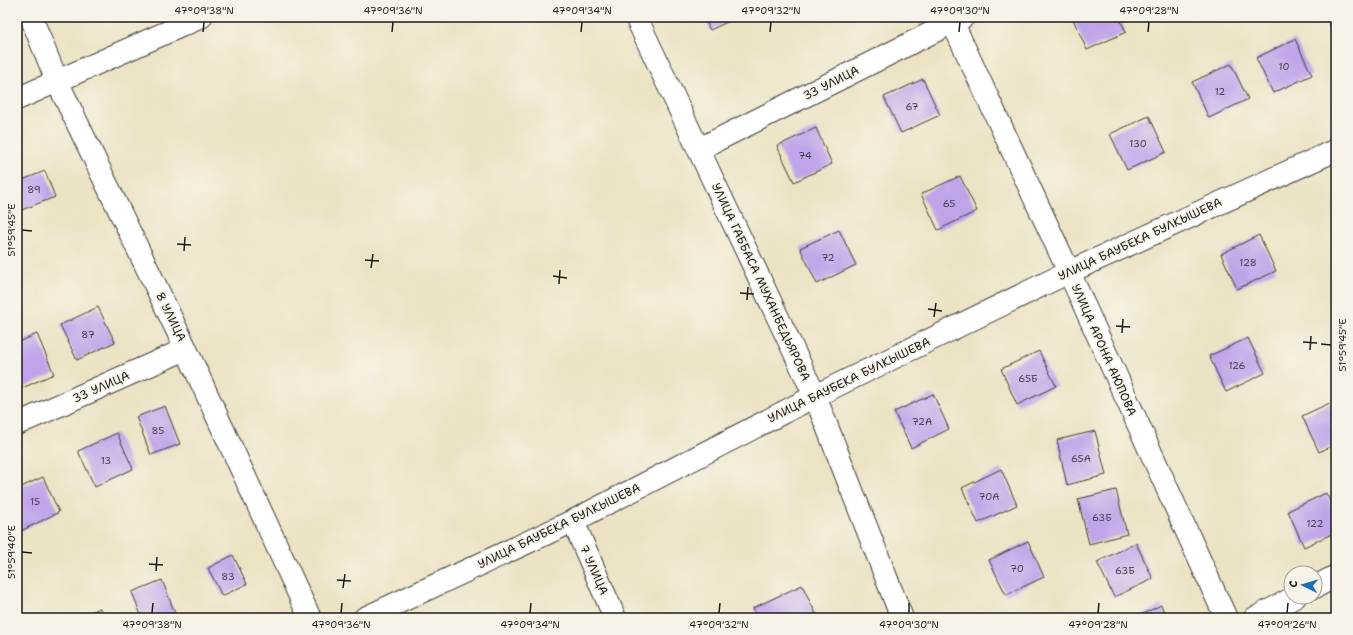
<svg xmlns="http://www.w3.org/2000/svg" width="1353" height="635" viewBox="0 0 1353 635" font-family="'Shantell Sans',sans-serif">
<rect width="100%" height="100%" fill="#f7f3e8"/>
<filter id="ink" filterUnits="userSpaceOnUse"><feTurbulence type="fractalNoise" baseFrequency=".025" numOctaves="2"/><feDisplacementMap in="SourceGraphic" scale="8" xChannelSelector="R" yChannelSelector="G"/><feConvolveMatrix kernelMatrix="1 2 1 2 8 2 1 2 1" color-interpolation-filters="sRGB"/></filter>
<filter id="wash" filterUnits="userSpaceOnUse"><feTurbulence type="fractalNoise" baseFrequency=".012" numOctaves="4" result="noise"/><feDisplacementMap in="SourceGraphic" scale="16" xChannelSelector="R" yChannelSelector="G"/><feGaussianBlur stdDeviation="0.9" result="paint"/><feColorMatrix in="noise" values="0 0 0 0 0 0 0 0 0 0 0 0 0 0 0 0 0 1.4 0 .05"/><feComposite in="paint" operator="in"/></filter>
<g filter="url(#wash)">
<rect width="100%" height="100%" fill="#ece3c4"/>
<g id="blocks">
<path fill="#c0a4e9" d="M704 17H738L710 30Z
M1072 17H1119L1126 32 1087 50Z
M1326 17H1336V38Z
M1295 39 1312 75 1273 93 1256 58Z
M1231 64 1248 99 1209 118 1192 82Z
M923 79 940 115 901 133 884 97Z
M1149 116 1166 152 1127 170 1110 134Z
M816 128 832 164 794 182 777 146Z
M45 171 55 197 19 211 17 207V182Z
M960 176 977 211 938 230 921 194Z
M839 230 856 265 817 284 800 248Z
M1259 235 1276 271 1237 289 1221 254Z
M98 307 115 342 77 360 60 325Z
M37 334 54 374 20 389 17 381V343Z
M1248 338 1265 373 1226 392 1209 356Z
M1039 351 1056 386 1017 405 1001 369Z
M933 394 949 429 911 448 894 412Z
M1336 400V444L1319 452 1302 416Z
M165 406 180 444 151 455 136 417Z
M1095 431 1106 475 1067 485 1057 440Z
M117 433 133 469 95 487 78 451Z
M1001 469 1017 505 978 523 962 488Z
M43 477 59 512 21 531 17 523V489Z
M1116 490 1127 534 1089 544 1078 499Z
M1326 493 1336 514V532L1304 547 1288 511Z
M1028 541 1044 577 1006 595 989 560Z
M1136 543 1153 579 1114 597 1097 562Z
M233 555 247 584 222 596 208 568Z
M162 580 176 616 170 618H142L132 592Z
M802 585 818 618H758L753 608Z
M1161 605 1167 618H1135Z
M100 608 105 618H78Z"/>
</g>
</g>
<g filter="url(#ink)">
<use href="#blocks" fill-opacity="0" stroke="#3b3a35" stroke-width="1"/>
<g fill="none" stroke-linecap="round" stroke-linejoin="round">
<g stroke="#3b3a35" stroke-width="24">
<path id="minor" d="M31 17 57 81 186 349 310 618
M636 17 815 396 902 618
M950 17 1069 272 1226 618
M17 99 201 17
M699 149 963 17
M17 424 186 349
M573 521 615 618
M1315 587 1336 576
M365 618 573 521 815 396 1069 272 1336 150
M1255 618 1295 597"/>
</g>
<use href="#minor" stroke="#fff" stroke-width="22"/>
</g>
</g>
<path fill="none" stroke="#1c1c1c" stroke-width="1.5" d="M203 32 204 22M392 32 393 22M581 32 582 22M770 32 771 22M959 32 960 22M1148 32 1149 22M22 230 32 231M177 244 191 245M184 251 185 237M365 260 379 261M371 268 373 254M553 276 567 278M559 284 560 270M740 293 754 294M747 300 748 287M928 309 942 311M934 317 936 303M1116 326 1130 327M1122 333 1123 319M1303 342 1317 343M1321 344 1331 345M1310 350 1311 336M22 552 32 553M149 564 163 565M156 571 157 557M337 580 351 581M343 588 345 574M152 613 153 603M341 613 342 603M530 613 531 603M719 613 720 603M909 613V603M1098 613 1099 603M1287 613 1288 603"/>
<g text-anchor="middle" stroke-width="3.5" stroke-linejoin="round" paint-order="stroke">
<g font-size="10" fill="#453e4f">
<text x="1284" y="70">10</text>
<text x="1220" y="95">12</text>
<text x="912" y="110">67</text>
<text x="1138" y="147">130</text>
<text x="805" y="159">74</text>
<text x="34" y="193">89</text>
<text x="949" y="207">65</text>
<text x="828" y="261">72</text>
<text x="1248" y="266">128</text>
<text x="88" y="338">87</text>
<text x="1237" y="369">126</text>
<text x="1028" y="382">65Б</text>
<text x="922" y="425">72А</text>
<text x="158" y="434">85</text>
<text x="1081" y="462">65А</text>
<text x="106" y="464">13</text>
<text x="989" y="500">70А</text>
<text x="35" y="505">15</text>
<text x="1102" y="521">63Б</text>
<text x="1315" y="527">122</text>
<text x="1017" y="572">70</text>
<text x="1125" y="574">63Б</text>
<text x="228" y="580">83</text>
</g>
<g font-size="12" fill="#1c1c1c" stroke="#f7f3e8">
<text transform="translate(831 83) rotate(-27)" y="4">33 УЛИЦА</text>
<text transform="translate(1140 239) rotate(-25)" y="4">УЛИЦА БАУБЕКА БУЛКЫШЕВА</text>
<text transform="translate(761 282) rotate(65)" y="4">УЛИЦА ГАББАСА МУХАНБЕДЬЯРОВА</text>
<text transform="translate(171 317) rotate(64)" y="4">8 УЛИЦА</text>
<text transform="translate(1104 350) rotate(66)" y="4">УЛИЦА АРОНА АЮПОВА</text>
<text transform="translate(849 380) rotate(-26)" y="4">УЛИЦА БАУБЕКА БУЛКЫШЕВА</text>
<text transform="translate(101 387) rotate(-24)" y="4">33 УЛИЦА</text>
<text transform="translate(559 526) rotate(-26)" y="4">УЛИЦА БАУБЕКА БУЛКЫШЕВА</text>
<text transform="translate(594 570) rotate(66)" y="4">7 УЛИЦА</text>
</g>
</g>
<rect width="1353" height="635" fill="none" stroke="#f7f3e8" stroke-width="44"/>
<g transform="translate(1303 585) rotate(275)"><circle r="19" fill="#f7f3e8" stroke="#9f9d96"/>
<path d="M0-3L7 15L0 10L-7 15Z" fill="#1f6fb2"/>
<text y="-6" font-size="11" font-weight="bold" text-anchor="middle" fill="#1c1c1c">С</text>
</g>
<rect x="22" y="22" width="1309" height="591" fill="none" stroke="#1c1c1c" stroke-width="1.5"/>
<g font-size="10" text-anchor="middle" fill="#1c1c1c">
<text x="204" y="14">47°09'38"N</text>
<text x="393" y="14">47°09'36"N</text>
<text x="582" y="14">47°09'34"N</text>
<text x="771" y="14">47°09'32"N</text>
<text x="960" y="14">47°09'30"N</text>
<text x="1149" y="14">47°09'28"N</text>
<text transform="translate(11 230) rotate(-90)" y="4">51°59'45"E</text>
<text transform="translate(1342 345) rotate(-90)" y="4">51°59'45"E</text>
<text transform="translate(11 552) rotate(-90)" y="4">51°59'40"E</text>
<text x="152" y="628">47°09'38"N</text>
<text x="341" y="628">47°09'36"N</text>
<text x="530" y="628">47°09'34"N</text>
<text x="719" y="628">47°09'32"N</text>
<text x="909" y="628">47°09'30"N</text>
<text x="1098" y="628">47°09'28"N</text>
<text x="1287" y="628">47°09'26"N</text>
</g>
</svg>
